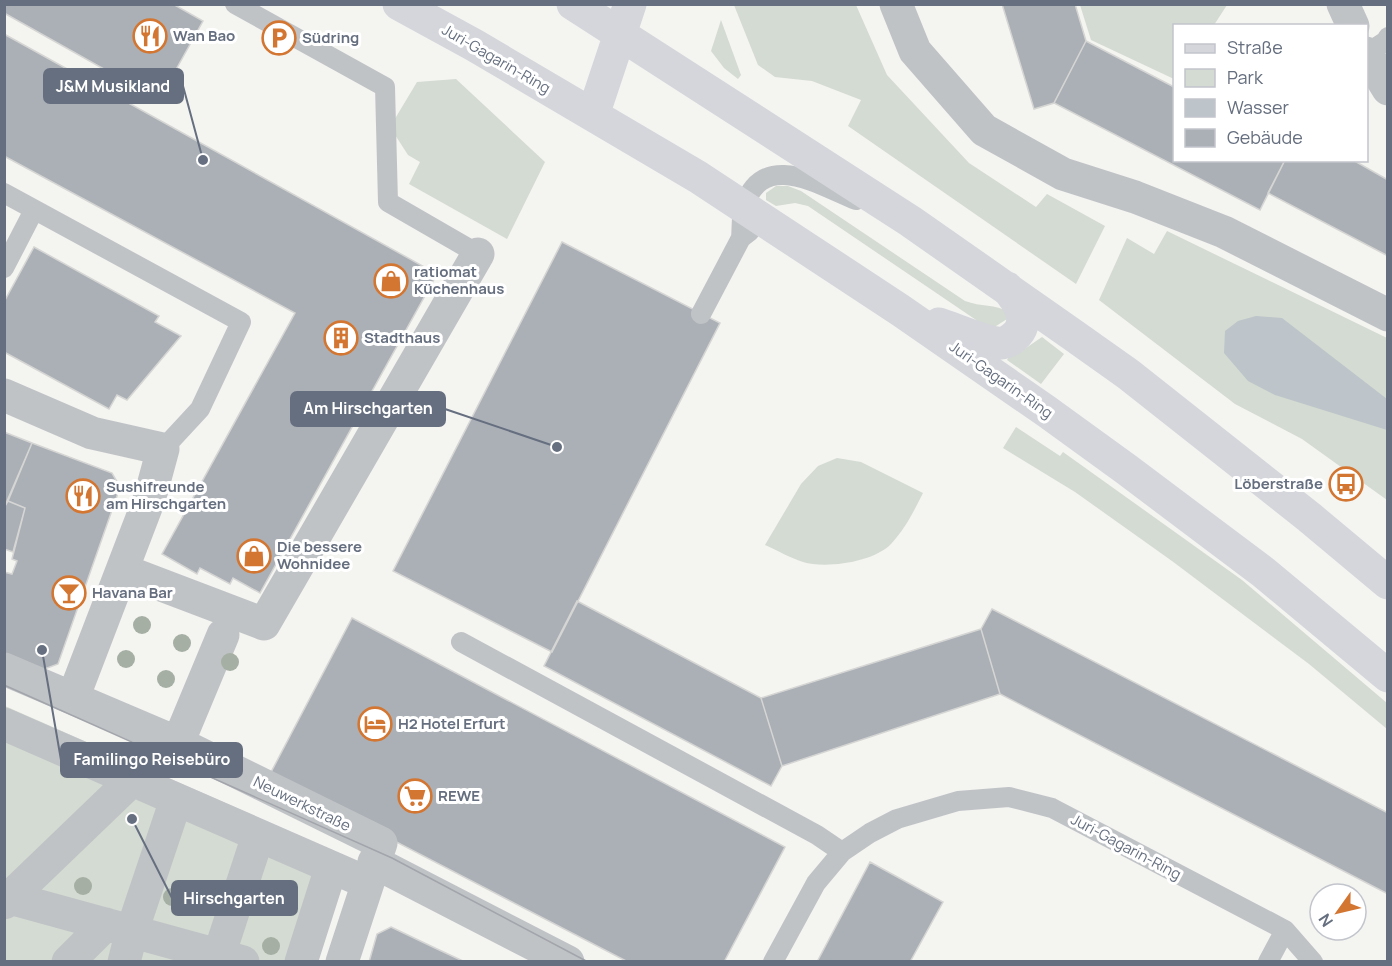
<svg xmlns="http://www.w3.org/2000/svg" width="1392" height="966" viewBox="0 0 1392 966" font-family="Manrope,sans-serif">
<rect width="100%" height="100%" fill="#f4f4f1"/>
<path fill="#d4dbd2" d="M734 5H856L887 75 969 163 1036 207 1047 194 1105 226 1076 284 848 126 861 100 812 81 775 77 758 65Z
M1080 5V4L1227 5 1214 25 1174 26V79L1091 40Z
M721 20 741 75 738 79 724 68 711 51Z
M456 79 545 162 507 239 409 184 420 162 408 155 390 127 417 82Z
M776 186H788L801 191 965 301C981 307 995 304 1009 312L1007 319 993 328 985 326 808 206 795 203 776 206 766 200V193Z
M1167 231 1387 338V500L1302 439 1235 404 1099 300 1127 238 1154 254Z
M1042 337 1064 354 1041 384 1007 360 1011 353 1023 350Z
M1016 427 1060 456 1063 452 1242 580 1387 703V729L1309 664 1172 561 1075 492 1003 448Z
M837 458 861 462 923 493C914 511 905 529 891 544 874 562 826 569 803 562 790 558 777 550 765 545L801 484 818 466Z
M5 706 350 858 292 961 5 962Z"/>
<path fill="#bdc4ca" d="M1256 316 1282 318 1387 399V430L1275 395 1248 381 1224 353 1225 331 1238 321Z"/>
<path fill="#abb0b6" stroke="#d5d6d4" stroke-width="1.5" d="M4 4H173L203 21 159 100 4 13Z
M1002 4H1075L1086 41 1054 103 1034 109Z
M4 34 437 274 260 593 233 578 230 584 200 568 197 574 162 554 295 313 4 156Z
M1086 41 1174 87V160H1285L1260 210 1054 103Z
M1285 160H1353L1388 180V256L1268 193Z
M562 242 720 323 552 652 393 571Z
M34 247 159 316 155 322 181 336 127 400 117 395 109 409 4 352V302Z
M4 432 32 443 4 508Z
M32 443 112 473 119 485 117 496 58 664 42 670 4 655V572L12 574 17 561 12 559 25 508 8 501Z
M8 501 25 508 13 552 4 549V508Z
M577 601 761 698 782 766 771 786 544 666Z
M992 609 1388 813V894L1000 694 981 629Z
M352 618 785 847 724 962H628L269 776Z
M981 629 1000 694 782 766 761 698Z
M870 862 943 902 910 962H817Z
M391 927 435 948 465 962H369L377 934Z"/>
<g fill="none" stroke-linecap="round" stroke-linejoin="round">
<path stroke="#c0c3c6" stroke-width="20" d="M235 4 385 87 388 202 478 254
M1366 54 1386 41 1388 37
M4 193 241 322 200 409 163 449
M741 238C742 228 741 215 744 206 764 149 818 185 856 200
M4 268 34 210
M701 314 741 238 750 231
M461 642 817 835 842 852
M773 962 816 883 842 852 870 833 897 819 958 801 1009 797 1052 808 1285 930 1313 962
M1268 962 1285 930"/>
<path stroke="#c0c3c6" stroke-width="33" d="M896 4 915 51 984 130 1063 174 1135 197 1224 232 1388 315
M1343 4 1353 26
M1366 53 1388 89
M4 395 92 433 163 449 150 497 73 698
M122 570 264 624 478 254
M4 669 178 743 381 843 342 962
M4 724 368 883
M374 862 568 962
M10 898 243 962
M4 903 132 780 178 743 223 635
M219 955 258 836
M68 962 106 924
M124 962 132 931 176 800
M301 962 331 868"/>
<path stroke="#d4d6db" stroke-width="33" d="M399 4 474 45 698 177 900 310 1046 411 1126 469 1263 572 1388 676
M573 4 910 221 1073 335 1128 374 1309 517 1388 583
M593 115 630 4
M939 324C952 328 985 342 997 343 1003 344 1010 341 1014 337 1032 322 1018 301 1007 288"/>
<path stroke="#a2a5ab" stroke-width="1.5" d="M4 685 392 858 588 962"/>
</g>
<g fill="#a5afa3">
<circle cx="142" cy="625" r="9"/>
<circle cx="182" cy="643" r="9"/>
<circle cx="126" cy="659" r="9"/>
<circle cx="230" cy="662" r="9"/>
<circle cx="166" cy="679" r="9"/>
<circle cx="83" cy="886" r="9"/>
<circle cx="172" cy="897" r="9"/>
<circle cx="271" cy="946" r="9"/>
</g>
<defs>
<g id="restaurant-ring" transform="scale(1.725)"><circle r="9.5" fill="#fff" stroke="#d37632" stroke-width="1.5"/><path d="M-5-6h1v4h1v-4h1v4h1v-4h1v5L-1.5 .5V6h-2V.5L-5-1ZM5-6V6H3V1.5H1.5Q1.5-4 5-6Z" fill="#d37632"/></g>
<g id="parking-ring" transform="scale(1.725)"><circle r="9.5" fill="#fff" stroke="#d37632" stroke-width="1.5"/><path d="M-3.5-5.5H1a3.5 3.5 0 0 1 0 7H-1V5.5H-3.5ZM-1-3.4V-.6H.8a1.4 1.4 0 0 0 0-2.8Z" fill="#d37632"/></g>
<g id="shop-ring" transform="scale(1.725)"><circle r="9.5" fill="#fff" stroke="#d37632" stroke-width="1.5"/><path d="M-5-2.5h2.3a2.7 3.5 0 0 1 5.4 0H5L5.5 6h-11ZM-1.5-2.5h3a1.5 2.3 0 0 0-3 0Z" fill="#d37632"/></g>
<g id="building-ring" transform="scale(1.725)"><circle r="9.5" fill="#fff" stroke="#d37632" stroke-width="1.5"/><path d="M-4-6H4V6H1V3H-1V6H-4ZM-2.5-4.3h1.7v1.8h-1.7ZM.8-4.3h1.7v1.8H.8ZM-2.5-1h1.7V.8h-1.7ZM.8-1h1.7V.8H.8Z" fill="#d37632"/></g>
<g id="bus-ring" transform="scale(1.725)"><circle r="9.5" fill="#fff" stroke="#d37632" stroke-width="1.5"/><path d="M-5-6H5V4H4V6H2V4H-2V6H-4V4H-5ZM-3.5-4V0h7V-4ZM-3.5 1.2v1.5H-2V1.2ZM2 1.2v1.5H3.5V1.2Z" fill="#d37632"/></g>
<g id="bar-ring" transform="scale(1.725)"><circle r="9.5" fill="#fff" stroke="#d37632" stroke-width="1.5"/><path d="M-6-5H6L.8 .8V4.5H3.5V6h-7V4.5H-.8V.8Z" fill="#d37632"/></g>
<g id="hotel-ring" transform="scale(1.725)"><circle r="9.5" fill="#fff" stroke="#d37632" stroke-width="1.5"/><path d="M-6-4.5h1.5V1H6V5H4.5V3h-9V5H-6ZM-4 0a1.8 1.8 0 1 1 3.6 0ZM.5 0V-2.5h3Q6-2.5 6 0Z" fill="#d37632"/></g>
<g id="supermarket-ring" transform="scale(1.725)"><circle r="9.5" fill="#fff" stroke="#d37632" stroke-width="1.5"/><path d="M-6-5.5h2.5l.6 2H6L4.5 2H-2.5L-4.4-4H-6ZM-1.5 3.2a1.3 1.3 0 1 0 .1 0ZM3 3.2a1.3 1.3 0 1 0 .1 0Z" fill="#d37632"/></g>
</defs>
<g fill-rule="evenodd">
<use href="#restaurant-ring" x="150" y="36"/>
<use href="#parking-ring" x="279" y="38"/>
<use href="#shop-ring" x="391" y="281"/>
<use href="#building-ring" x="341" y="338"/>
<use href="#bus-ring" x="1346" y="484"/>
<use href="#restaurant-ring" x="83" y="496"/>
<use href="#shop-ring" x="254" y="556"/>
<use href="#bar-ring" x="69" y="593"/>
<use href="#hotel-ring" x="375" y="724"/>
<use href="#supermarket-ring" x="415" y="796"/>
</g>
<g text-anchor="middle" stroke-width="6" stroke-linejoin="round" paint-order="stroke">
<g font-size="15" font-weight="bold" fill="#666f7f" stroke="#fff" text-anchor="start">
<text x="173" y="41">Wan Bao</text>
<text x="302" y="43">Südring</text>
<text x="414" y="277">ratiomat<tspan x="414" dy="17">Küchenhaus</tspan></text>
<text x="364" y="343">Stadthaus</text>
<text x="1323" y="489" text-anchor="end">Löberstraße</text>
<text x="106" y="492">Sushifreunde<tspan x="106" dy="17">am Hirschgarten</tspan></text>
<text x="277" y="552">Die bessere<tspan x="277" dy="17">Wohnidee</tspan></text>
<text x="92" y="598">Havana Bar</text>
<text x="398" y="729">H2 Hotel Erfurt</text>
<text x="438" y="801">REWE</text>
</g>
<g font-size="15" fill="#666f7f" stroke="#fff">
<text transform="translate(496 59) rotate(30)" y="5">Juri-Gagarin-Ring</text>
<text transform="translate(1001 380) rotate(35)" y="5">Juri-Gagarin-Ring</text>
<text transform="translate(302 804) rotate(26)" y="5">Neuwerkstraße</text>
<text transform="translate(1126 847) rotate(28)" y="5">Juri-Gagarin-Ring</text>
</g>
</g>
<path fill="none" stroke="#666f7f" stroke-width="2" d="M203 160L183 86M557 447L445 409M42 650L61 760M132 819L172 898"/>
<g fill="#666f7f" stroke="#fff" stroke-width="2">
<circle cx="203" cy="160" r="6"/>
<circle cx="557" cy="447" r="6"/>
<circle cx="42" cy="650" r="6"/>
<circle cx="132" cy="819" r="6"/>
</g>
<g fill="#666f7f" stroke="#666f7f" stroke-width="2">
<rect x="44" y="69" width="139" height="34" rx="6"/>
<rect x="291" y="392" width="154" height="34" rx="6"/>
<rect x="61" y="743" width="181" height="34" rx="6"/>
<rect x="172" y="881" width="125" height="34" rx="6"/>
</g>
<g font-size="16" text-anchor="middle" font-weight="bold" fill="#fff">
<text x="113" y="92">J&amp;M Musikland</text>
<text x="368" y="414">Am Hirschgarten</text>
<text x="152" y="765">Familingo Reisebüro</text>
<text x="234" y="904">Hirschgarten</text>
</g>
<rect width="1392" height="966" fill="none" stroke="#666f7f" stroke-width="12"/>
<rect x="1173" y="24" width="195" height="138" fill="#ffffff" stroke="#c2c5cc" stroke-width="1.5"/>
<rect x="1185" y="44" width="30" height="9" fill="#d4d6db" stroke="#c2c5cc" stroke-width="1.5"/>
<text x="1227" y="54" font-size="18" fill="#666f7f">Straße</text>
<rect x="1185" y="69" width="30" height="18" fill="#d4dbd2" stroke="#c2c5cc" stroke-width="1.5"/>
<text x="1227" y="84" font-size="18" fill="#666f7f">Park</text>
<rect x="1185" y="99" width="30" height="18" fill="#bdc4ca" stroke="#c2c5cc" stroke-width="1.5"/>
<text x="1227" y="114" font-size="18" fill="#666f7f">Wasser</text>
<rect x="1185" y="129" width="30" height="18" fill="#abb0b6" stroke="#c2c5cc" stroke-width="1.5"/>
<text x="1227" y="144" font-size="18" fill="#666f7f">Gebäude</text>
<g transform="translate(1338 912) rotate(236)"><circle r="28" fill="#ffffff" stroke="#c2c5cc" stroke-width="1.5"/>
<path d="M0-4.5L10 22L0 15L-10 22Z" fill="#d37632"/>
<text y="-9" font-size="16" font-weight="bold" text-anchor="middle" fill="#666f7f">N</text>
</g>
</svg>
